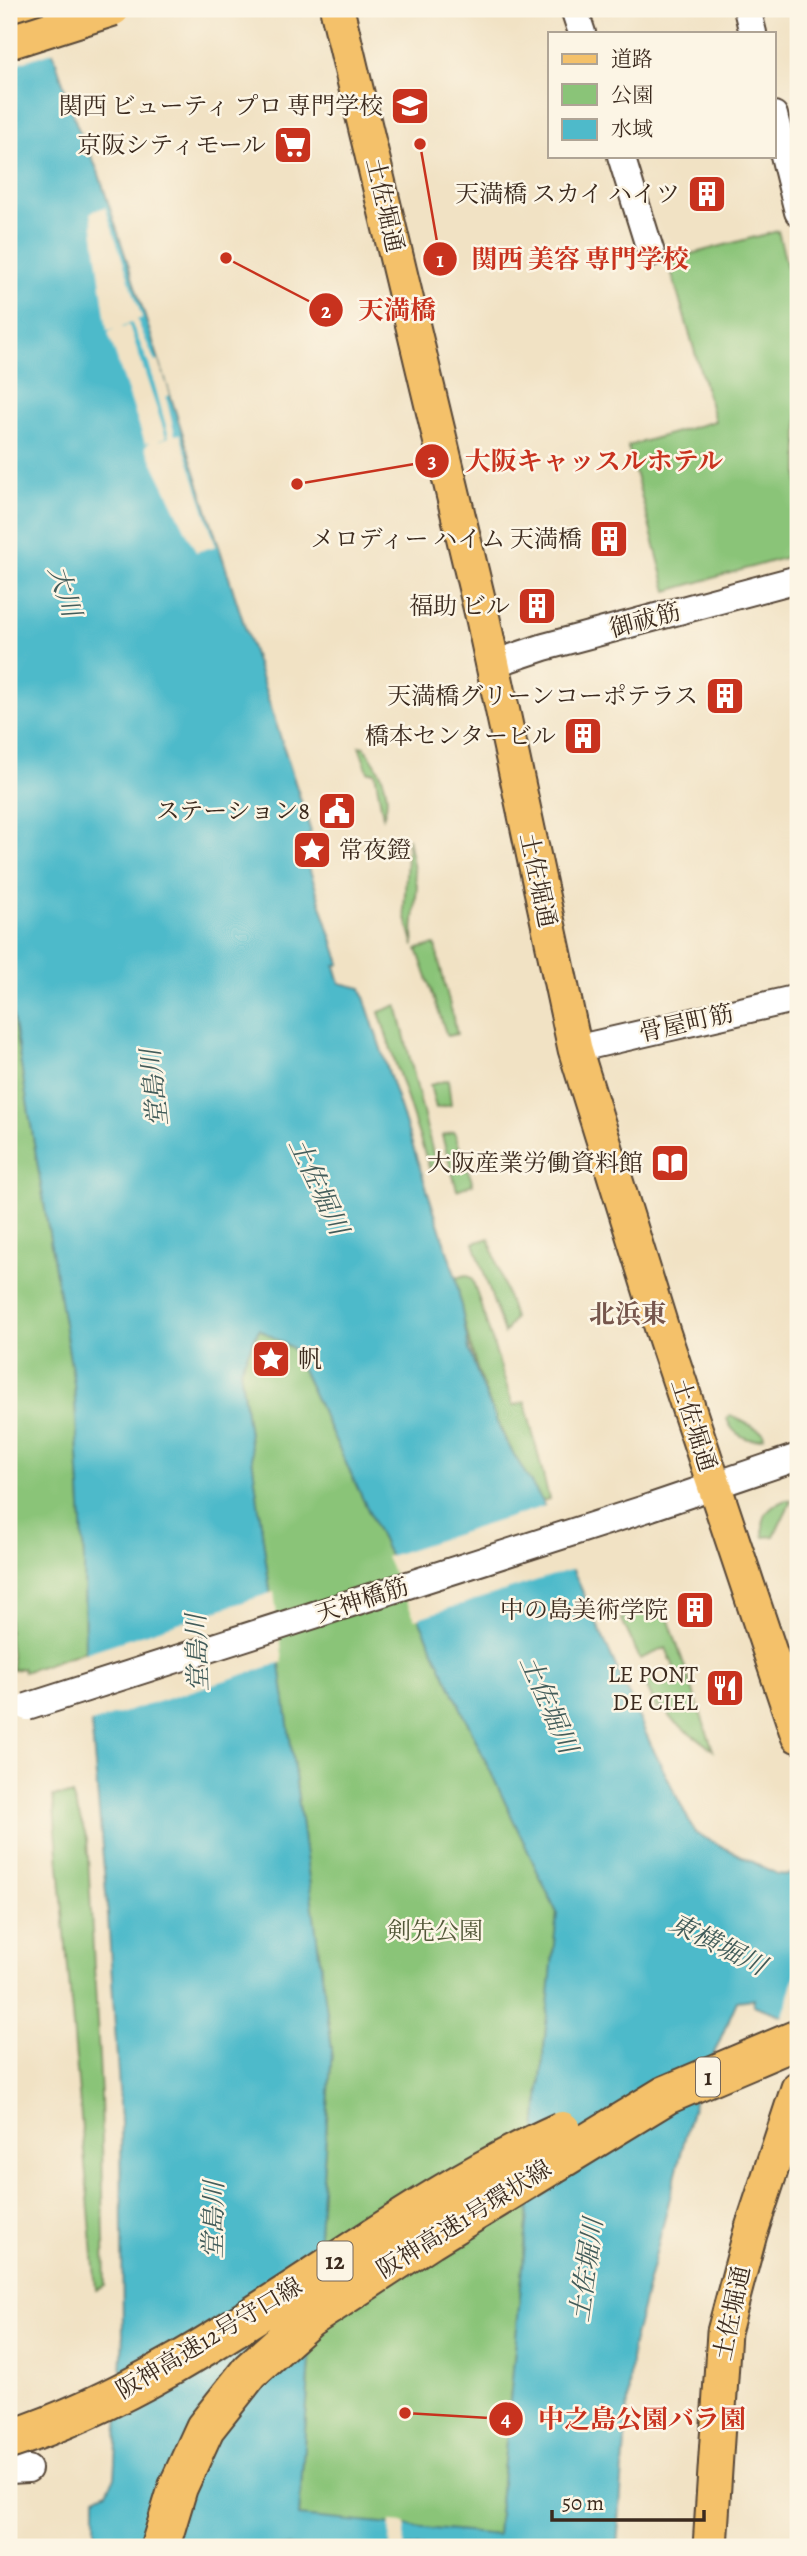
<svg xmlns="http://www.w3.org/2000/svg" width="807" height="2556" viewBox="0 0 807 2556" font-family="Alegreya,'Noto Serif JP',serif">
<rect width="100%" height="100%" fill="#fcf5e5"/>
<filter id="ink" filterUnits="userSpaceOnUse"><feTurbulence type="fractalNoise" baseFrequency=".0143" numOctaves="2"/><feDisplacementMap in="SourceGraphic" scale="14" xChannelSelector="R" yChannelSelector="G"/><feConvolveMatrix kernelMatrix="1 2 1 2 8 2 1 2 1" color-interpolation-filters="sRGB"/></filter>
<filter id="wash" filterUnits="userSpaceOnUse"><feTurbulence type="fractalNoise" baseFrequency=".00686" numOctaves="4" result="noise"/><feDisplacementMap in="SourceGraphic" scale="28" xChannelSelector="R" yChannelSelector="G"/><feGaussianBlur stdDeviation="1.57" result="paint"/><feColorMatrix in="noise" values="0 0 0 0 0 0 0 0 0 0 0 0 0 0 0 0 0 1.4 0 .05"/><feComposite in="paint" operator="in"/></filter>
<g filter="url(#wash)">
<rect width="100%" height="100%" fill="#f1e2c4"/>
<path fill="#8ac478" stroke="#62774b" stroke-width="2" d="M778 231 798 310V554L667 591 628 446 715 421 670 267 675 258Z
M359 746 364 747C379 767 394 791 383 817L375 772H368Z
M408 838 417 886 413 932 414 946 404 911Z
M435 945 457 1034 447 1036 417 949Z
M9 993 74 1383 84 1559 85 1651 24 1672 23 1668 13 1670 9 1638Z
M397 1005 435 1162 430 1170 379 1012Z
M448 1080 451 1105 436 1108 430 1085Z
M454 1132 473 1184 457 1190 442 1136Z
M489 1238 514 1318 504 1334 474 1243Z
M465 1275 472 1278 513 1406 525 1402 549 1499 542 1501C495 1432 469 1361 456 1278Z
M259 1329 292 1348 557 1913 497 2535 299 2517 332 2049 240 1369Z
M730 1415 763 1432 764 1437C749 1444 732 1434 727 1419Z
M786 1500 791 1501 774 1536 764 1537C760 1517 768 1506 786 1500Z
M662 1600 713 1750 675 1722 660 1705 657 1709 642 1677 649 1674 655 1684 668 1685 674 1667 666 1648 640 1659 621 1618Z
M72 1795 87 1839 101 2095 105 2286 96 2290 53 1796Z"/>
<path fill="#4ebaca" stroke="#447274" stroke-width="2" fill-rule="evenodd" d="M9 9H39L77 126 98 171 311 832 297 849 302 863 307 861 340 964 335 966 340 983 361 988 456 1278 469 1350 481 1384 504 1438 542 1501 651 1745 695 1833 777 1874 788 1875 798 1870V2027L786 2017 753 2005 754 1999 737 2001 696 2094 632 2348 617 2547H95V2497L107 2491 115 2478 123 2338 121 2122 108 1916 85 1651 84 1559 74 1383 9 993ZM259 1329 292 1348 557 1913 497 2535 299 2516 332 2049 240 1369Z"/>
<path fill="#f1e2c4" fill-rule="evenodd" d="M9 9H42L56 51 9 66Z
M105 207 142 318 137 320 155 362 159 361 170 395 166 397 175 435 180 434 216 546 196 552 145 446 150 442 145 443 108 332 114 329 107 330 91 212ZM131 322 149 364 169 437 158 441 166 437 129 325 121 327Z
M548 1505 576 1568 415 1619 386 1557Z
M274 1592 283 1662 88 1724 82 1654Z
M798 1966V2031L782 2019Z
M391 2522 406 2523 404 2547H390Z"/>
</g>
<g filter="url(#ink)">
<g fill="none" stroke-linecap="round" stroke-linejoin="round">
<g stroke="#564637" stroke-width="30">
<path id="minor" d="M574 9 582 33
M747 9 753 33
M774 115 798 212
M621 156 651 253
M493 664 544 647 798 579
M575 1049 798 998
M648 1508 798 1457
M9 2470 28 2469"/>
</g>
<g stroke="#564637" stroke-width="37">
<path id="major" d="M337 9 483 619 575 1049 662 1329 798 1736
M9 19 39 9
M710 2547 724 2332 750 2234 798 2088"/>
</g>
<use href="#minor" stroke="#fff" stroke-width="26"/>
<use href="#major" stroke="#f4c16a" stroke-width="33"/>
<g stroke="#564637" stroke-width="30" stroke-linecap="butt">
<path id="minor-bridge" d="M27 1707 648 1508"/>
</g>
<g stroke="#564637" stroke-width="37" stroke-linecap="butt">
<path id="major-bridge" d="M9 42 113 9"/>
</g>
<g stroke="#564637" stroke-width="42" stroke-linecap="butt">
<path id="highway-bridge" d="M9 2440C211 2374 369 2217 562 2131
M160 2547 178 2487 205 2428 250 2371 308 2319 430 2239 666 2095 798 2039"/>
</g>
<use href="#minor-bridge" stroke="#fff" stroke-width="26"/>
<use href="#major-bridge" stroke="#f4c16a" stroke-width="33"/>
<use href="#highway-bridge" stroke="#f4c16a" stroke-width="38"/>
</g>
</g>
<defs>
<g id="university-square" transform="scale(2.0125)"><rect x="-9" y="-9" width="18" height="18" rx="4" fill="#c8321e" stroke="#fcf5e5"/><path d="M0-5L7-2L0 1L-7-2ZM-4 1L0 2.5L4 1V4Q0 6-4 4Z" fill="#fff"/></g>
<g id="supermarket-square" transform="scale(2.0125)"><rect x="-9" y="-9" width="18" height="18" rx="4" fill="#c8321e" stroke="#fcf5e5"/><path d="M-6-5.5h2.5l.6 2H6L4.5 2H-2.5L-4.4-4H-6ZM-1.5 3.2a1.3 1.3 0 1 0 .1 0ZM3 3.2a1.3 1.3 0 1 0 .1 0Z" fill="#fff"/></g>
<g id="building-square" transform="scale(2.0125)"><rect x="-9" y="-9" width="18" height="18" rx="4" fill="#c8321e" stroke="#fcf5e5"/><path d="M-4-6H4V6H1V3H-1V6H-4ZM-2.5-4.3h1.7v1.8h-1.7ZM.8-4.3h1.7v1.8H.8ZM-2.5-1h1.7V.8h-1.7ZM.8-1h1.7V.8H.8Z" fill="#fff"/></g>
<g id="civic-square" transform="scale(2.0125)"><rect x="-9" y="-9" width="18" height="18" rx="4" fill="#c8321e" stroke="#fcf5e5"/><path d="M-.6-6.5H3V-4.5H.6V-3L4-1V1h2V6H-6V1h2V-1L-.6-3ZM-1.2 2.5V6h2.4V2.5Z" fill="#fff"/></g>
<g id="sight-square" transform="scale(2.0125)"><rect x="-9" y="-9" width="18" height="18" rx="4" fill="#c8321e" stroke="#fcf5e5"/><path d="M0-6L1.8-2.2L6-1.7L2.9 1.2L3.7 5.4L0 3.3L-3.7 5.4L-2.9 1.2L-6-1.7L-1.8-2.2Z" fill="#fff"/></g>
<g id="library-square" transform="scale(2.0125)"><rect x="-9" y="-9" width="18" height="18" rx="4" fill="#c8321e" stroke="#fcf5e5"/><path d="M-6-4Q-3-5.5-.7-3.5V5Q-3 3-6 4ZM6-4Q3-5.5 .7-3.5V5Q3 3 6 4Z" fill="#fff"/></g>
<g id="restaurant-square" transform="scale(2.0125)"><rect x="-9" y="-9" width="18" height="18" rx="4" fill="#c8321e" stroke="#fcf5e5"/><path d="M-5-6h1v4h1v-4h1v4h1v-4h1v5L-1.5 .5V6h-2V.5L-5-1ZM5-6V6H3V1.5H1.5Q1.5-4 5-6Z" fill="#fff"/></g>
</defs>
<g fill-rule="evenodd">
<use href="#university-square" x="410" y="106"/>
<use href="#supermarket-square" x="293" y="145"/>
<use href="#building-square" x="707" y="194"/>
<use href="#building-square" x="609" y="539"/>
<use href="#building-square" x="537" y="606"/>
<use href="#building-square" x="725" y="696"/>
<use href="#building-square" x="583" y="736"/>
<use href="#civic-square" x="337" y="811"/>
<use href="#sight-square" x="312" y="850"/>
<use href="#library-square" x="670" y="1163"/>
<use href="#sight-square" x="271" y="1359"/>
<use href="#building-square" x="695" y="1610"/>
<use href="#restaurant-square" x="725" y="1688"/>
</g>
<g text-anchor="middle" stroke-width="5" stroke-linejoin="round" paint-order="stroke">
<g fill="#fcf5e5" stroke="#75675a" stroke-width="2">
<rect x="696" y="2057.5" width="24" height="39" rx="5"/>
<rect x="317.5" y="2241.5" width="35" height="39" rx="5"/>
</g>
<g font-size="23" font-weight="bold" fill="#3b2a1e">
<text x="708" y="2085">1</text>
<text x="335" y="2269">12</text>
</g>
<g font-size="24" fill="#3b2a1e" stroke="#fcf5e5" text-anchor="end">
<text x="383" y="114">関西 ビューティ プロ 専門学校</text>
<text x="266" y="153">京阪シティモール</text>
<text x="680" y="202">天満橋 スカイ ハイツ</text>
<text x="582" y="547">メロディー ハイム 天満橋</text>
<text x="510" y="614">福助 ビル</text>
<text x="698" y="704">天満橋グリーンコーポテラス</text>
<text x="556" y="744">橋本センタービル</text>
<text x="310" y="819">ステーション8</text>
<text x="339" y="858" text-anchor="start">常夜鐙</text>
<text x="643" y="1171">大阪産業労働資料館</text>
<text x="298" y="1367" text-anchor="start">帆</text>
<text x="668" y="1618">中の島美術学院</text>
<text x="698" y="1682">LE PONT<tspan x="698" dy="28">DE CIEL</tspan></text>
</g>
<g font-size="24" fill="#3b2a1e" stroke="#fcf5e5">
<text transform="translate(385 205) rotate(77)" y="8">土佐堀通</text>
<text transform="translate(645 620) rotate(-15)" y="8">御祓筋</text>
<text transform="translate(538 880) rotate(78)" y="8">土佐堀通</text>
<text transform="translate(686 1023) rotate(-13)" y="8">骨屋町筋</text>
<text transform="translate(694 1425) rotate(72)" y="8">土佐堀通</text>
<text transform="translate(362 1600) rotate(-18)" y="8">天神橋筋</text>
<text transform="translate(464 2219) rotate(-32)" y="8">阪神高速1号環状線</text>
<text transform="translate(732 2313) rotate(-78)" y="8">土佐堀通</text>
<text transform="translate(209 2338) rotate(-31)" y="8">阪神高速12号守口線</text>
</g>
<g font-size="24" fill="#535839" stroke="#fcf5e5">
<text x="435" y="1939">剣先公園</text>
</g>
<g font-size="26" font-style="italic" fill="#425c5a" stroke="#fcf5e5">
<text transform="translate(65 591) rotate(72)" y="9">大川</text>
<text transform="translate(154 1088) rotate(-96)" y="9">堂島川</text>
<text transform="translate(319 1186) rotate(65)" y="9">土佐堀川</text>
<text transform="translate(197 1653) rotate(-92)" y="9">堂島川</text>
<text transform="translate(549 1704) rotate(66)" y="9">土佐堀川</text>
<text transform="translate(718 1944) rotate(27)" y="9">東横堀川</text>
<text transform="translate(213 2220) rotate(-89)" y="9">堂島川</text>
<text transform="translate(586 2270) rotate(-82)" y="9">土佐堀川</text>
</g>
<g font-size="26" font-weight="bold" fill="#76564c" stroke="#fcf5e5">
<text x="628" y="1323">北浜東</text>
</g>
</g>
<path fill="none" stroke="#c8321e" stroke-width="2.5" d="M420 144L440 259M226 258L326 310M297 484L432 461M405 2413L506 2419"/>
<g fill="#c8321e" stroke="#fcf5e5" stroke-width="2.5">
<circle cx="420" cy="144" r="7"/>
<circle cx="226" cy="258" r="7"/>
<circle cx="297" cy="484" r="7"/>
<circle cx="405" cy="2413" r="7"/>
<circle cx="440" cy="259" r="18"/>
<circle cx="326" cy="310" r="18"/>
<circle cx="432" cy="461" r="18"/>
<circle cx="506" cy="2419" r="18"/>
</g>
<g font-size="21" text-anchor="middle" font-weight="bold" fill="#fff">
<text x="440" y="267">1</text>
<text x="326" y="318">2</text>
<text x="432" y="468">3</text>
<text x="506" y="2426">4</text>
</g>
<g font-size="26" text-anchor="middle" font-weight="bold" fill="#c8321e" stroke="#fcf5e5" stroke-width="5" stroke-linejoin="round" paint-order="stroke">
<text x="580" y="268">関西 美容 専門学校</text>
<text x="397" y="319">天満橋</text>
<text x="594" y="470">大阪キャッスルホテル</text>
<text x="642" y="2428">中之島公園バラ園</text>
</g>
<rect width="807" height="2556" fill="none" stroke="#fcf5e5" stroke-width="35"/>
<rect x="548" y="32" width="228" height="126" fill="#fcf5e5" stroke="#afa495" stroke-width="2"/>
<rect x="562" y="54" width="35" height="10" fill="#f4c16a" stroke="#afa495" stroke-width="2"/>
<text x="611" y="66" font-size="21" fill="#3b2a1e">道路</text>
<rect x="562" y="84" width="35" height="21" fill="#8ac478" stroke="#afa495" stroke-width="2"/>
<text x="611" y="102" font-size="21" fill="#3b2a1e">公園</text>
<rect x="562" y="119" width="35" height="21" fill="#4ebaca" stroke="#afa495" stroke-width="2"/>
<text x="611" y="136" font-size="21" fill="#3b2a1e">水域</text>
<path d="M552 2510v10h152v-10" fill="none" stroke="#3b2a1e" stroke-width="3.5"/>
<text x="562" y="2510" font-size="21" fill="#3b2a1e" stroke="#fcf5e5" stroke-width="5" paint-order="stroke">50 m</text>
</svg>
